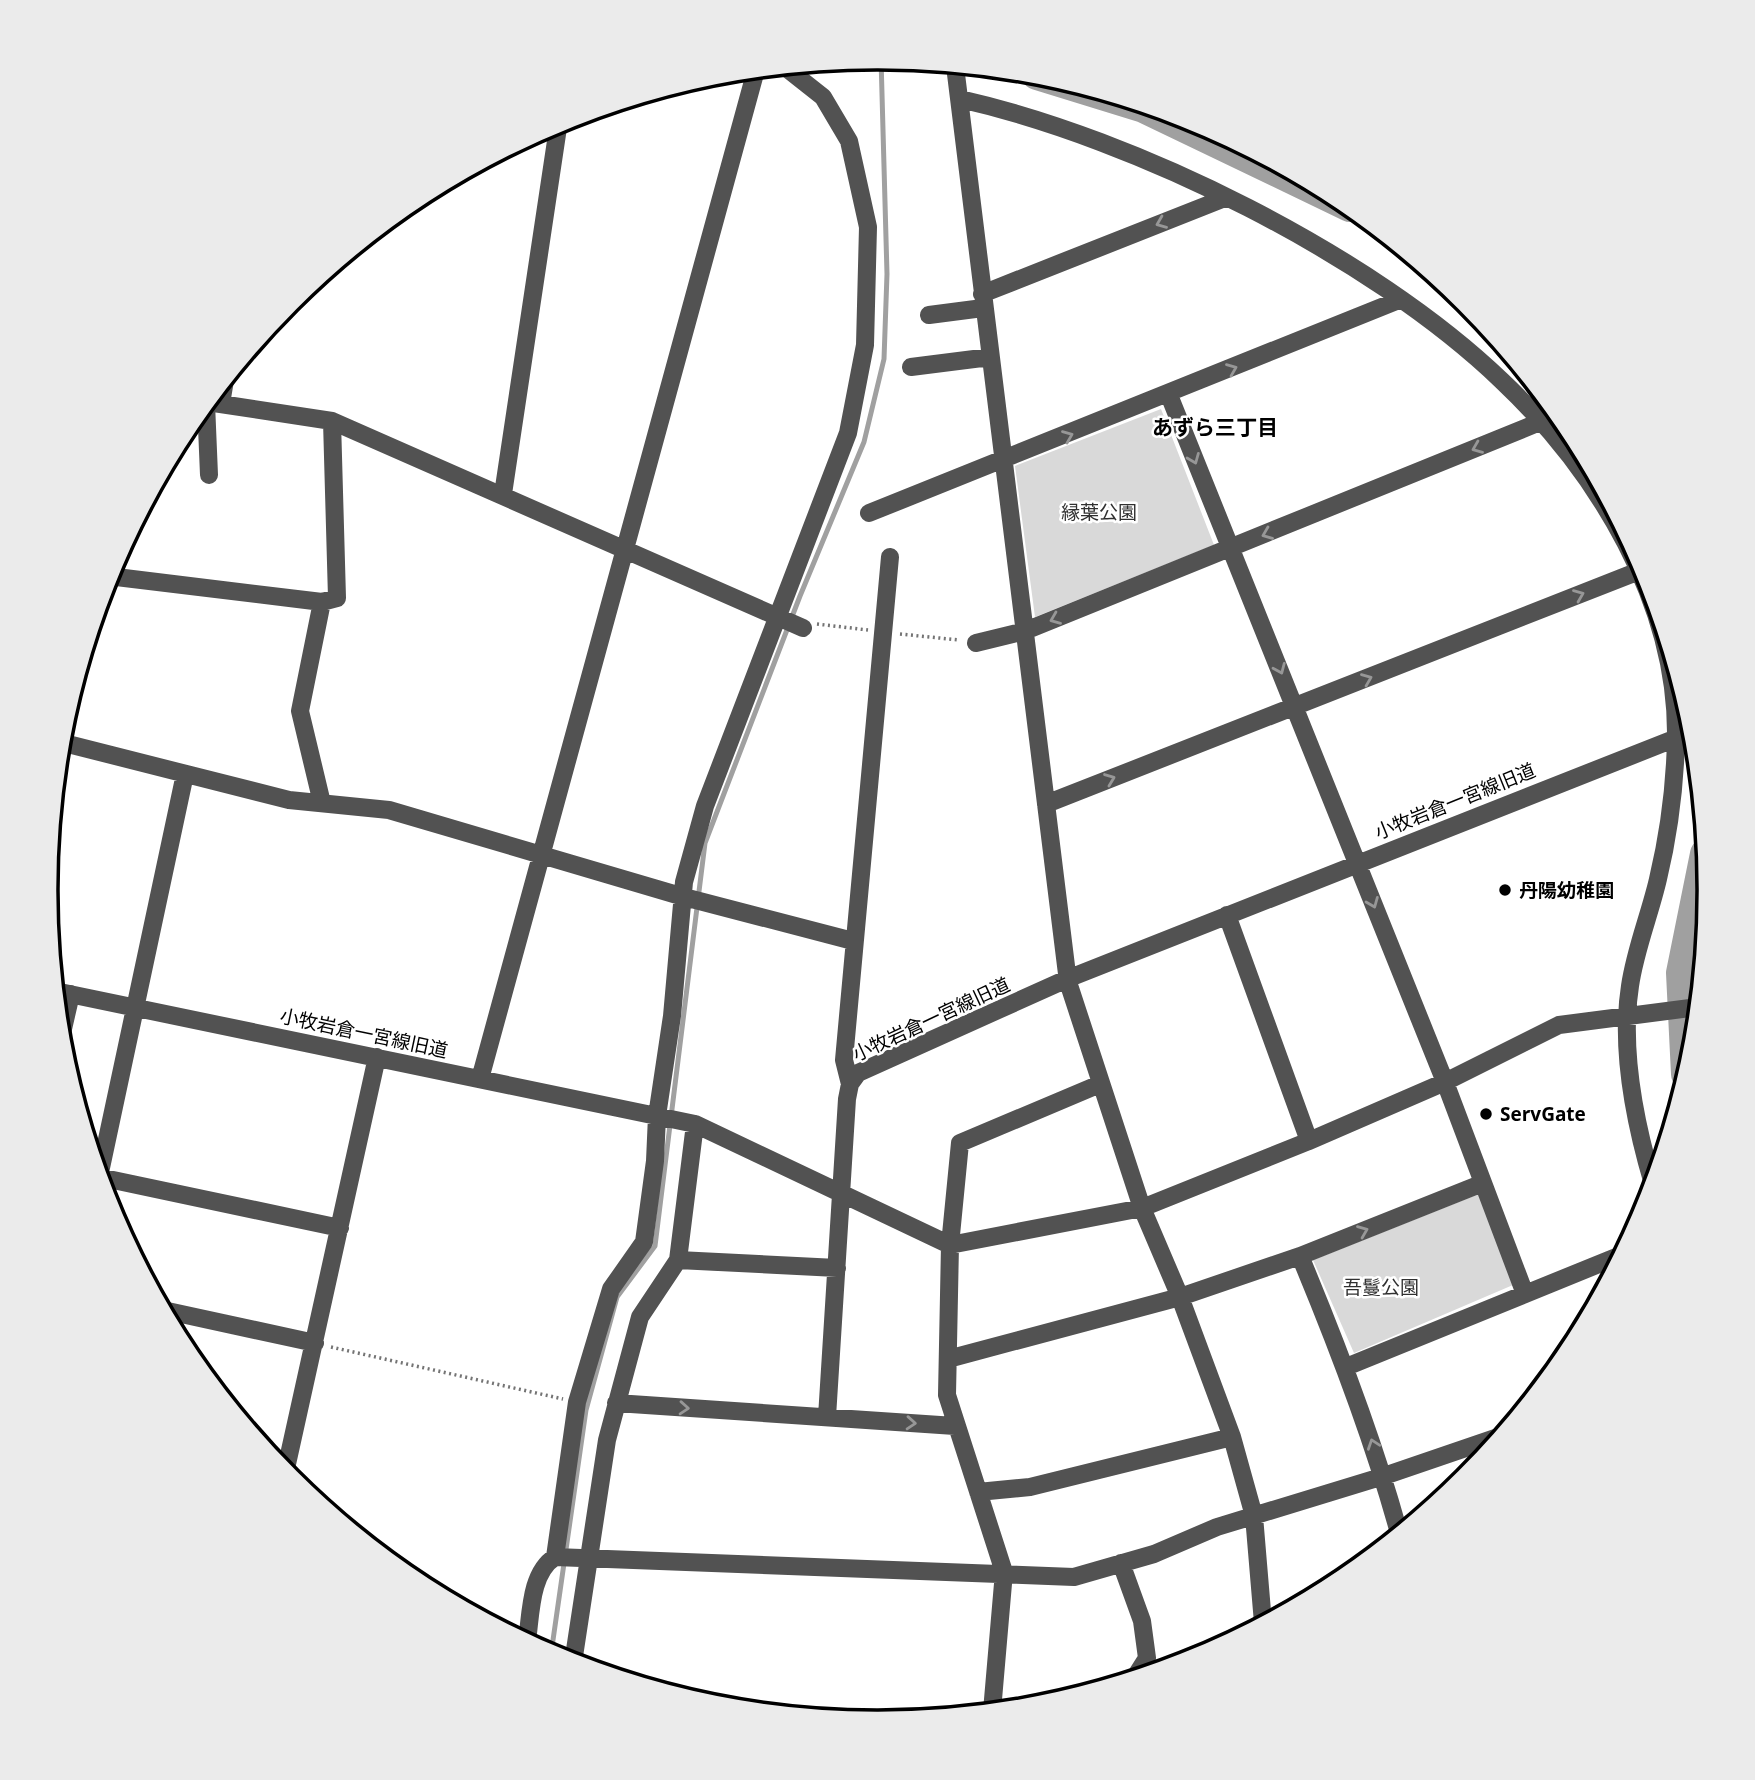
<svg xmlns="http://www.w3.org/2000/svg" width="1755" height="1780" viewBox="0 0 1755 1780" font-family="'Open Sans','Noto Sans JP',sans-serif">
<rect width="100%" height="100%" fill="#fff"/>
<path fill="#d9d9d9" d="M1161 409 1214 545 1035 617 1015 466Z
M1479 1194 1513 1285 1354 1353 1313 1260Z"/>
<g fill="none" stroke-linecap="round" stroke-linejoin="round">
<path stroke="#a0a0a0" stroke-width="5" d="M551 1654 586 1410 617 1297 655 1246 705 843 800 596 864 442 884 359 887 274 881 58"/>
<path stroke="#a0a0a0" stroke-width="32" d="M1037 74 1144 107 1350 206
M1687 1074 1682 973 1706 854"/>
<path stroke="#747474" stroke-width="3.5" stroke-dasharray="2 3.5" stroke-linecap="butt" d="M817 624 868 630
M900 634 959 640
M331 1347 563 1399"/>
<path stroke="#525252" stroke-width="18" d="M955 66 1068 982 1142 1208 1180 1297 1232 1437 1254 1516 1263 1623
M960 99C1137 139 1371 255 1502 381 1598 472 1678 603 1676 739 1675 785 1669 833 1658 879 1650 914 1635 950 1630 986 1620 1050 1635 1123 1653 1184
M982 294 1225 198
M929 315 983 308
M911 367 990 357
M1169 395 1445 1082 1525 1294
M207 402 332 421 803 628
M206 403 209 475
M221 404 225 380
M503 494 559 121
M869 513 1399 300
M108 576 322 602 337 598 332 421
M322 602 300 711 322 803
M976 643 1025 631 1540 422
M60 742 289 800 389 810 684 897 853 941
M1046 804 1639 571
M46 898 50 881
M1227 915 1309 1141
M55 991 695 1124 950 1245 1142 1208 1309 1141 1445 1082 1559 1025 1698 1007
M60 1042 71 994
M480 1079 756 70
M850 1084 844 1060 890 557
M99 1177 185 774
M99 1177 340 1228
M1300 1256C1338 1347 1373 1438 1399 1533
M678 1260 837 1268
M163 1310 315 1343
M948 1359 1180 1297 1300 1256 1483 1183
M1346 1367 1621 1255
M616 1403 955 1426
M827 1417 847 1099 850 1084 858 1073 1067 979 1694 731
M285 1473 377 1057
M978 1492 1030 1487 1232 1437
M555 1557 577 1402 611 1289 644 1242 655 1161 657 1116 672 1016 684 882 705 806 848 433 865 345 868 227 849 141 823 97 785 67
M1121 1563 1142 1621 1147 1658 1135 1677
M527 1641C531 1614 530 1573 555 1557L1074 1577 1154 1554 1217 1527 1384 1476 1501 1436
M573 1663 607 1440 640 1317 678 1260 695 1124
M992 1711 1004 1572 947 1395 950 1245 960 1143 1100 1084"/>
</g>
<defs><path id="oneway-chevron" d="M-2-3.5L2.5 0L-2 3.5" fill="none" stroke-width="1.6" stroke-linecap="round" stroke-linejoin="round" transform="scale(1.75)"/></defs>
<g stroke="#979797">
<use href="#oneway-chevron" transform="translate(1161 223) rotate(158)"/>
<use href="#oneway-chevron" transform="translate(1232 369) rotate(-22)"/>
<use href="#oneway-chevron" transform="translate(1068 436) rotate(-22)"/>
<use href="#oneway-chevron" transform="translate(1477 448) rotate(158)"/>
<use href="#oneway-chevron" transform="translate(1194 459) rotate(68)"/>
<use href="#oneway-chevron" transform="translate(1267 534) rotate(158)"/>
<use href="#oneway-chevron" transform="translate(1579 595) rotate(-22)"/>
<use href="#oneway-chevron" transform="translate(1055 619) rotate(158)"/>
<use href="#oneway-chevron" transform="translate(1280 669) rotate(67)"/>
<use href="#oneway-chevron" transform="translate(1367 679) rotate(-22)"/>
<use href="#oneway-chevron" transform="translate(1110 779) rotate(-21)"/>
<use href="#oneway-chevron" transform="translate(1373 903) rotate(68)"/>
<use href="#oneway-chevron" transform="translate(1363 1231) rotate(-22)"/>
<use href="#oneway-chevron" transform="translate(684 1408) rotate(4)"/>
<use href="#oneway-chevron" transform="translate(911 1423) rotate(4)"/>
<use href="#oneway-chevron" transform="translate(1373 1444) rotate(-109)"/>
</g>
<g fill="#000" stroke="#fff" stroke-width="2.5">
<circle cx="1505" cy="890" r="7"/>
<circle cx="1486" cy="1114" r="7"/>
</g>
<g text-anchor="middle" stroke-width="5" stroke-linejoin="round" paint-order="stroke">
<g font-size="19" fill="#303030" stroke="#fff">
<text x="1099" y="519">縁葉公園</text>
<text x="1381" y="1294">吾鬘公園</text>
</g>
<g font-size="19" fill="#000" stroke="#fff">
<text transform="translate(1455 801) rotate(-22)" y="7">小牧岩倉一宮線旧道</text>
<text transform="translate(931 1019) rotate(-25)" y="7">小牧岩倉一宮線旧道</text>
<text transform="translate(364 1033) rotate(12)" y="7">小牧岩倉一宮線旧道</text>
</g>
<g font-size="19" font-weight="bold" fill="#000" stroke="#fff" text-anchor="start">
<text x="1519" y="897">丹陽幼稚園</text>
<text x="1500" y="1121">ServGate</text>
</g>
<g font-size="21" font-weight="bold" fill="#000" stroke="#fff">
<text x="1215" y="435">あずら三丁目</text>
</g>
</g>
<path d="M0 0H1755V1780H0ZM877 70H878A819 819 0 0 1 1697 889V891A819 819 0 0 1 878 1710H877A819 819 0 0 1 58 891V889A819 819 0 0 1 877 70Z" fill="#ebebeb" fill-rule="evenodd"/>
<path fill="none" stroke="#000" stroke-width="3.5" d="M877 70H878A819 819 0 0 1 1697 889V891A819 819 0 0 1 878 1710H877A819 819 0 0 1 58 891V889A819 819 0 0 1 877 70Z"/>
</svg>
